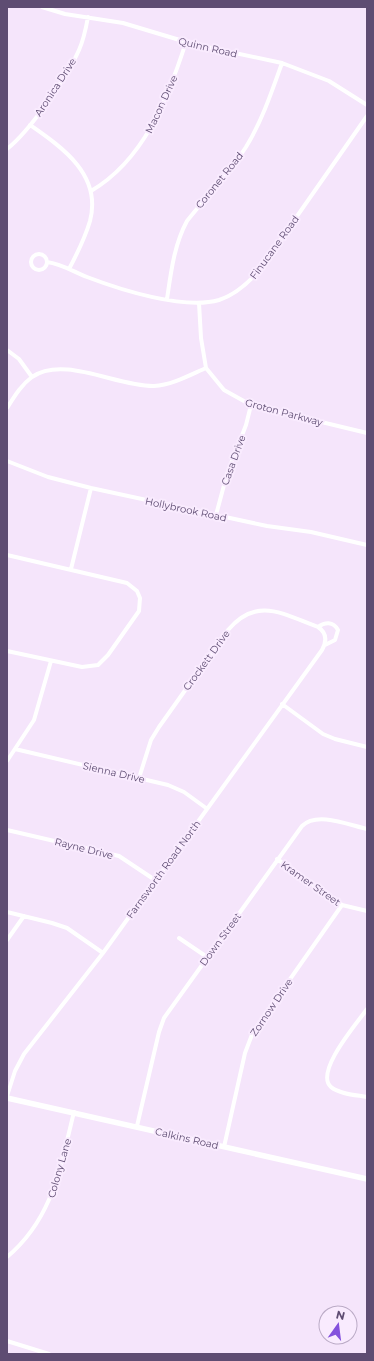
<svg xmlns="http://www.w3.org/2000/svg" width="374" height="1361" viewBox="0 0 374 1361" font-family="Montserrat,sans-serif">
<rect width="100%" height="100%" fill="#f5e5fb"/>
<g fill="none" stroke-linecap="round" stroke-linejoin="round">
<path stroke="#fff" stroke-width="4" d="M42 7 65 14 123 23 193 44 282 63 329 81 367 105
M30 125C63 148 102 175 90 221 85 238 77 254 69 269
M7 149C30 131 67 77 79 50 84 39 86 28 88 17
M91 191C144 160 168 98 186 42
M31 262a8 8 0 1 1 16 0a8 8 0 1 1-16 0Z
M47 262C62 264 74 272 87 277 121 290 184 310 219 300 235 295 247 284 258 272L367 116
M167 299C171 272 174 245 187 221 207 196 229 173 246 147 262 121 272 91 282 63
M199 303 201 338 206 368 224 390 251 405 367 433
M7 350 19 359 32 377
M7 408C14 397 21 385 32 377 64 355 118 387 154 386 172 385 190 375 206 368
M7 461 48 477 91 488 267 526 311 532 367 545
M216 515 227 474 246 425 251 405
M7 555 127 583 137 591 140 598 139 611 108 655 98 665 82 667 7 651
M71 569 91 488
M318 627C325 622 333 621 338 630L335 640 325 645
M282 704 323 734 335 739 367 747
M15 749 168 785 184 792 206 808
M7 761 34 720 51 661
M7 830 119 856 155 880
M277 859 342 905 367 911
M7 912 52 923 67 928 103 953
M179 938 207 957
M7 940 24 916
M367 1009C358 1022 314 1072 331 1087 339 1094 356 1095 367 1097
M7 1096 15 1071 24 1054 103 953 322 650C327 641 327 633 318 627 283 614 257 596 228 630L159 727 151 740 139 778
M137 1126 159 1032 164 1018 302 826C317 811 349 825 367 829
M224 1147 245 1053 253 1032 342 905
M7 1257C53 1218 60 1168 74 1112
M7 1341 49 1354"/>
<path stroke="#fff" stroke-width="5.5" d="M7 1098 367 1179"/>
</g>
<g text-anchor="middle" stroke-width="4" stroke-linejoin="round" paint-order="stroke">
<g font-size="10" fill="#5e4c72" stroke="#f9ebfe">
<text transform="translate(208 47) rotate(13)" y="4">Quinn Road</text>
<text transform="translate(55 87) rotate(-57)" y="4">Aronica Drive</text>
<text transform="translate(161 104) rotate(-65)" y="4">Macon Drive</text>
<text transform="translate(219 180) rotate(-51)" y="4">Coronet Road</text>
<text transform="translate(274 247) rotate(-54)" y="4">Finucane Road</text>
<text transform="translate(284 412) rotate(15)" y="4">Groton Parkway</text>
<text transform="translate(233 460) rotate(-70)" y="4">Casa Drive</text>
<text transform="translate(186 509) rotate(12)" y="4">Hollybrook Road</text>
<text transform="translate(206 660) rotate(-54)" y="4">Crockett Drive</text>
<text transform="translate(114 772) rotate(13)" y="4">Sienna Drive</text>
<text transform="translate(84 848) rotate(14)" y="4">Rayne Drive</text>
<text transform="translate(163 869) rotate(-54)" y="4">Farnsworth Road North</text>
<text transform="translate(311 883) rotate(35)" y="4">Kramer Street</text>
<text transform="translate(220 939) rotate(-54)" y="4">Down Street</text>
<text transform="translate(271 1007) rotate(-56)" y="4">Zornow Drive</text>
<text transform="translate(187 1138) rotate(13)" y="4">Calkins Road</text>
<text transform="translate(59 1168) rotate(-74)" y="4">Colony Lane</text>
</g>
</g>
<rect width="374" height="1361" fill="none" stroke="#5e4c72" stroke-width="16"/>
<g transform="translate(338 1325) rotate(14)"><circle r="19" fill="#f9ebfe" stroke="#bbabc6"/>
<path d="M0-3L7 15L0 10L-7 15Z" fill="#8451dd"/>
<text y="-6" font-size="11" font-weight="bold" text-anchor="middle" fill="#5e4c72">N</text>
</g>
</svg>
